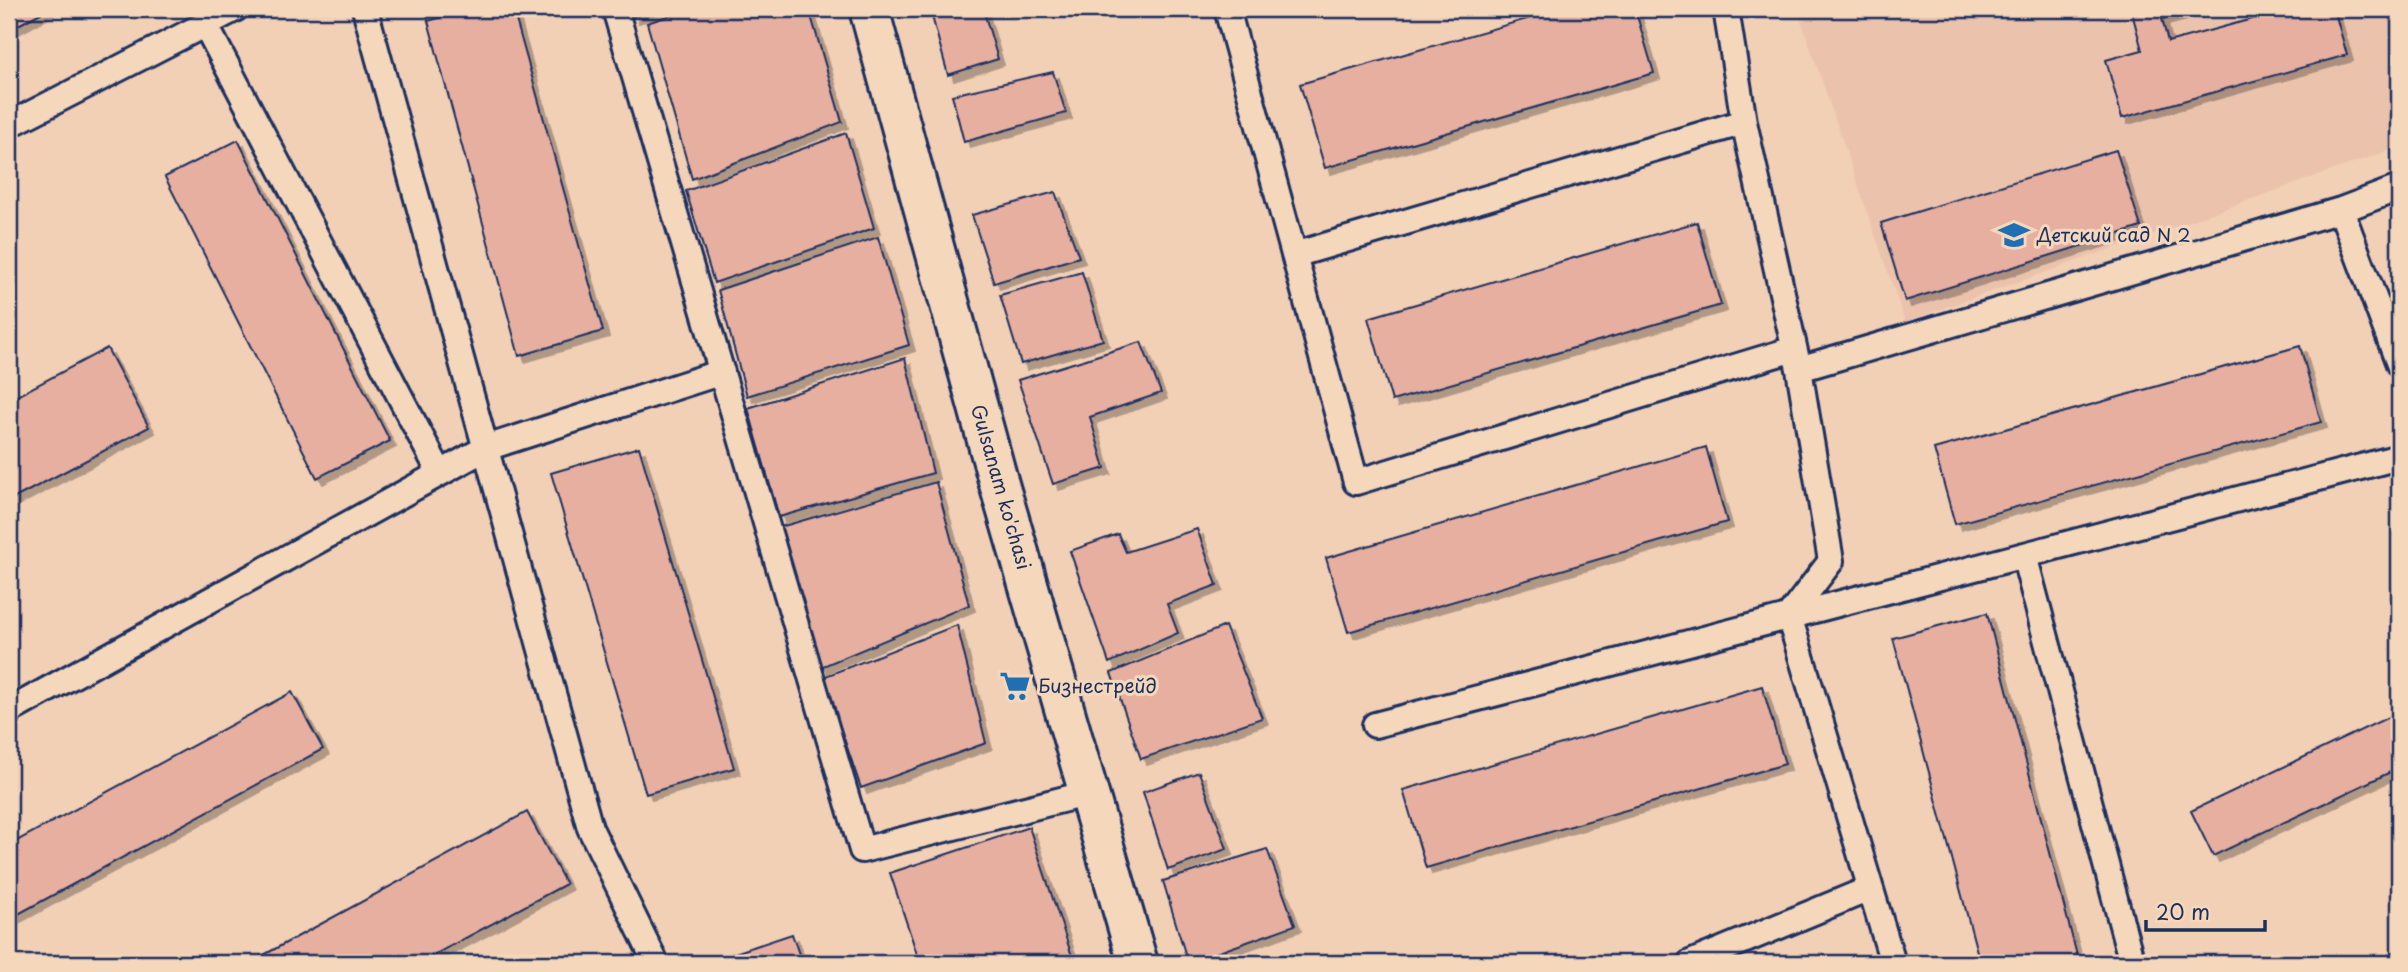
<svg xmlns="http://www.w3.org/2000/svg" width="2408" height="972" viewBox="0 0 2408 972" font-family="'Playpen Sans',sans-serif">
<defs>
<filter id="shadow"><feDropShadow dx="6" dy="6" stdDeviation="0" flood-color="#0004"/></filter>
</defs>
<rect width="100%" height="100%" fill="#f2d0b6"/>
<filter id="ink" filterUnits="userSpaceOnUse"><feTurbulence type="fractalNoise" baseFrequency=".0143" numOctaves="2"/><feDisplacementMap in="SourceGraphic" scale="14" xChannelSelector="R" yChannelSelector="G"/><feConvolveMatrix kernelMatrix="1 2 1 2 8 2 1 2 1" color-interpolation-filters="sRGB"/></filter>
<g filter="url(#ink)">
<path fill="#ebc3ad" d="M1797 9H2399V147L1905 322Z"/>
<path fill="#e7afa0" stroke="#1b2f5e" stroke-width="2" filter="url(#shadow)" d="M9 9H48L9 30Z
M425 9H473L428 21Z
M473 9H513L603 331 519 356 428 21Z
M631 9H660L633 17Z
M690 9H809L842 122 692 179 647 23Z
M930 9H983L998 59 948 75Z
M1562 9H1635L1654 73 1325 168 1300 84Z
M2131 9H2180L2181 14 2162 19 2168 42 2289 9H2334L2347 55 2122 118 2106 60 2142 50Z
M1053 72 1066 113 964 142 952 95Z
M846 133 874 228 714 283 686 191Z
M238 140 390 441 317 478 165 177Z
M2116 150 2141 227 1905 301 1881 223Z
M1055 192 1079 257 994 283 972 215Z
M1697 222 1721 305 1392 401 1368 318Z
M878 237 909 345 747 396 718 290Z
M1082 272 1103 340 1021 364 1000 295Z
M1141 342 1161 393 1090 417 1105 468 1053 484 1018 380Z
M2300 346 2321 422 1955 524 1934 449Z
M107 348 149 427 9 501V400Z
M905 358 933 473 779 517 748 408Z
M639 447 734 768 646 794 551 473Z
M1706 447 1727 522 1348 632 1326 558Z
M936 482 969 605 821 667 780 527Z
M1197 529 1217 585 1167 604 1178 633 1109 663 1070 551 1118 534 1126 552Z
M1987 613 2079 963H1980L1893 638Z
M957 625 986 743 861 788 823 677Z
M1225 626 1262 718 1141 759 1111 673Z
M1762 686 1785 764 1426 868 1403 790Z
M292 692 323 749 9 919V845Z
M2399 712V768L2213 856 2191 811Z
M1199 772 1227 849 1168 870 1143 792Z
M527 812 566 884 419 963H249Z
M1029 827 1072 956 1049 963H920L890 873Z
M1267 849 1295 925 1188 963 1163 881Z
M792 934 802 963H718L717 959Z
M2399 949V963H2373Z
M1254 956 1257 963H1233Z"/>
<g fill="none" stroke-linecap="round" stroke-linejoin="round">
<g stroke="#1b2f5e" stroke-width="30">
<path id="service" d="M365 9 590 828 656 963
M615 9 862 850 1089 793
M1227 9 1356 482 1794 349
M1726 9 1744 122 1799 369 1831 561 1789 616 1893 963
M205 24 440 473
M9 125 235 9
M2341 210 2399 188
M1294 255 1744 122
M1799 369 2341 210 2399 364
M2024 555 2132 963
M9 711 486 448 722 372
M1375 725 2399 457
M1690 963 1869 889"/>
</g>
<g stroke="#1b2f5e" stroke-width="44">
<path id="secondary" d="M869 9 999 484 1138 963"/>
</g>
<use href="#service" stroke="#f5d8bc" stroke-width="24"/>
<use href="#secondary" stroke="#f5d8bc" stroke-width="38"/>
</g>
</g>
<defs>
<g id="school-bare" transform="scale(2.415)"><path d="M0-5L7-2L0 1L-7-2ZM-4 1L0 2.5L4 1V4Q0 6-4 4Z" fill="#1f6fb2" stroke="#f5d8bc" stroke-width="2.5" paint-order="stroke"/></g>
<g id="supermarket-bare" transform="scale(2.415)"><path d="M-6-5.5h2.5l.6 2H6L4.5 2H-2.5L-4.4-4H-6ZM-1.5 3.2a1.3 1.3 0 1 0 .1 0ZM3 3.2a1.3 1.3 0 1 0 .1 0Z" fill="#1f6fb2" stroke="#f5d8bc" stroke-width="2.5" paint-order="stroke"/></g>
</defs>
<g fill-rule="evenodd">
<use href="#school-bare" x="2014" y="235"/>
<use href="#supermarket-bare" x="1015" y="686"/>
</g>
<g text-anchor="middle" stroke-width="6" stroke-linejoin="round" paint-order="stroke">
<g font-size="19" fill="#1b2f5e" stroke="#f5d8bc" text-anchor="start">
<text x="2037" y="242">Детский сад N 2</text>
<text x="1038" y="693">Бизнестрейд</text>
</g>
<g font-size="19" fill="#1b2f5e" stroke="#f5d8bc">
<text transform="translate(1001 487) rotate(74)" y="7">Gulsanam ko'chasi</text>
</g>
</g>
<rect width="2408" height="972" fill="none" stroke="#f5d8bc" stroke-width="35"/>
<rect x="18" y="18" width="2373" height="937" fill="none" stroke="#1b2f5e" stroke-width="2.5" filter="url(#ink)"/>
<path d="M2146 920v10h119v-10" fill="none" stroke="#1b2f5e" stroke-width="3.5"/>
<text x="2156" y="920" font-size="21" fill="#1b2f5e" stroke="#f5d8bc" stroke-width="5" paint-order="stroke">20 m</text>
</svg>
